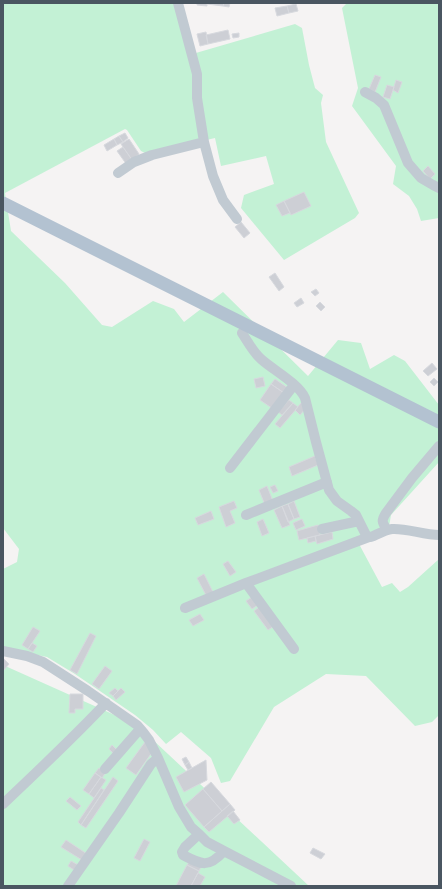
<svg xmlns="http://www.w3.org/2000/svg" width="442" height="889" viewBox="0 0 442 889" font-family="Commissioner,sans-serif">
<rect width="100%" height="100%" fill="#f5f3f3"/>
<path fill="#c3f1d5" d="M3 3H176L189 55 295 24 302 28 309 65 315 88 323 95 321 103 326 142 359 213 355 218 284 260 241 208 244 195 274 184 266 156 221 166 215 138 147 154 141 151 127 130 125 129 5 193 11 231 65 283 102 325 112 327 153 301 174 309 184 322 223 292 308 376 338 340 361 343 370 369 394 355 405 361 439 405V462L391 515 388 533 359 544 382 587 392 583 400 592 408 587 439 559V715L432 722 415 726 366 676 326 674 274 707 230 781 221 783 211 758 181 732 166 744 153 730 135 715 75 674 47 657 3 648V569L17 562 19 549 3 528Z
M347 3H439V218L421 221 417 209 409 196 393 184 396 166 352 106 358 88 342 8Z
M3 665 137 725 309 886H3Z"/>
<path fill="#cdcfd5" stroke="#d7d9de" d="M197 3H207V6L197 5Z
M207 3H224L223 6 207 4Z
M224 3H230L229 7 223 6Z
M296 4 298 11 289 13 287 6Z
M287 6 289 13 277 16 275 8Z
M228 30 230 39 208 44 206 35Z
M206 32 208 44 200 46 197 34Z
M239 33V37L233 38 232 34Z
M375 75 381 77 375 92 369 89Z
M396 80 402 82 398 93 393 90Z
M387 85 394 87 390 99 383 97Z
M125 133 128 138 123 142 119 136Z
M119 136 123 142 117 145 114 139Z
M114 139 117 145 107 151 104 145Z
M129 139 139 154 132 160 121 144Z
M123 147 133 161 127 165 117 151Z
M428 166 435 174 430 179 423 171Z
M304 192 311 206 291 215 284 201Z
M284 201 290 213 282 216 276 205Z
M241 222 250 233 244 238 235 227Z
M275 273 284 287 279 291 269 277Z
M316 289 319 293 315 296 311 292Z
M301 298 304 303 297 307 294 303Z
M320 302 325 307 321 311 316 306Z
M432 363 437 369 428 376 423 371Z
M263 377 265 386 256 388 254 379Z
M434 378 438 382 434 386 430 382Z
M275 379 288 388 284 393 271 384Z
M271 384 284 393 273 409 260 400Z
M289 400 293 403 282 415 278 412Z
M293 403 298 407 280 428 275 424Z
M301 403 306 408 300 415 295 410Z
M315 456 318 465 292 476 289 467Z
M275 485 278 491 273 493 270 487Z
M267 486 273 501 265 505 259 490Z
M234 501 237 508 230 511 235 523 226 527 219 507Z
M294 501 300 517 294 519 288 504Z
M288 504 294 519 288 522 282 506Z
M282 506 290 525 282 528 274 510Z
M211 511 214 519 198 525 195 518Z
M263 519 269 533 262 536 257 522Z
M302 519 305 526 296 530 293 523Z
M318 525 320 535 299 540 297 531Z
M332 532 333 539 317 544 315 536Z
M315 536 316 541 308 543 307 538Z
M228 561 236 572 230 576 223 564Z
M204 574 214 594 207 597 197 578Z
M252 597 258 605 252 609 246 601Z
M259 607 274 626 268 630 254 611Z
M200 614 204 620 193 626 189 620Z
M33 627 40 631 28 649 22 645Z
M90 633 96 636 77 674 70 670Z
M32 643 37 646 33 652 28 649Z
M3 658 9 664 3 671Z
M105 666 112 671 99 689 92 684Z
M115 688 118 691 113 696 109 693Z
M121 688 125 692 116 700 113 696Z
M70 694H83V709H75V713H69Z
M145 742 153 751 136 775 126 768Z
M112 745 118 751 115 755 109 749Z
M186 757 189 762 185 765 182 759Z
M206 760 207 780 184 792 176 777Z
M189 762 192 768 188 770 185 765Z
M99 768 106 772 102 778 95 773Z
M95 773 101 777 89 794 83 790Z
M101 777 106 780 94 798 89 794Z
M113 777 118 781 86 828 81 825Z
M211 782 230 804 222 811 203 789Z
M101 788 104 790 81 825 78 822Z
M203 789 222 811 204 827 185 805Z
M70 797 81 806 77 810 66 801Z
M230 804 235 810 209 832 204 827Z
M233 811 240 820 234 824 227 816Z
M144 839 150 842 140 861 134 858Z
M66 840 87 854 82 860 61 847Z
M313 848 325 854 321 859 310 853Z
M191 859 202 865 199 871 187 865Z
M71 861 80 866 77 872 68 866Z
M187 865 199 871 191 886H176Z
M198 873 205 877 200 886H191Z"/>
<g fill="none" stroke-linecap="round" stroke-linejoin="round">
<path stroke="#c1cad2" stroke-width="10" d="M178 3 197 74V98L204 142 213 176 223 200 237 219
M365 92 376 98 384 105 408 163 421 178 433 185 439 188
M118 173 134 162 152 155 204 142
M242 333C248 342 253 352 261 359 273 370 298 383 305 398L316 442 329 490 337 501 351 511 356 515 366 535 369 537H371C378 534 385 530 392 529 406 528 424 535 439 535
M230 468 294 385
M246 515 327 482
M322 529 359 521
M387 530C382 522 381 521 386 513L412 478 439 446
M246 583 294 649
M185 608 246 583 369 537
M3 651 27 656 43 662 88 691 137 725 143 732 149 740 158 758 179 807 191 827 199 834 207 842 224 851 291 886
M105 769 140 729
M3 804C38 771 73 738 106 703
M199 834 185 847 182 852 183 855C202 865 209 868 224 851
M68 886 119 813 151 764 158 758"/>
<path stroke="#b3c2d1" stroke-width="13" d="M3 203 439 422"/>
</g>
<rect width="442" height="889" fill="none" stroke="#4a5661" stroke-width="8"/>
</svg>
